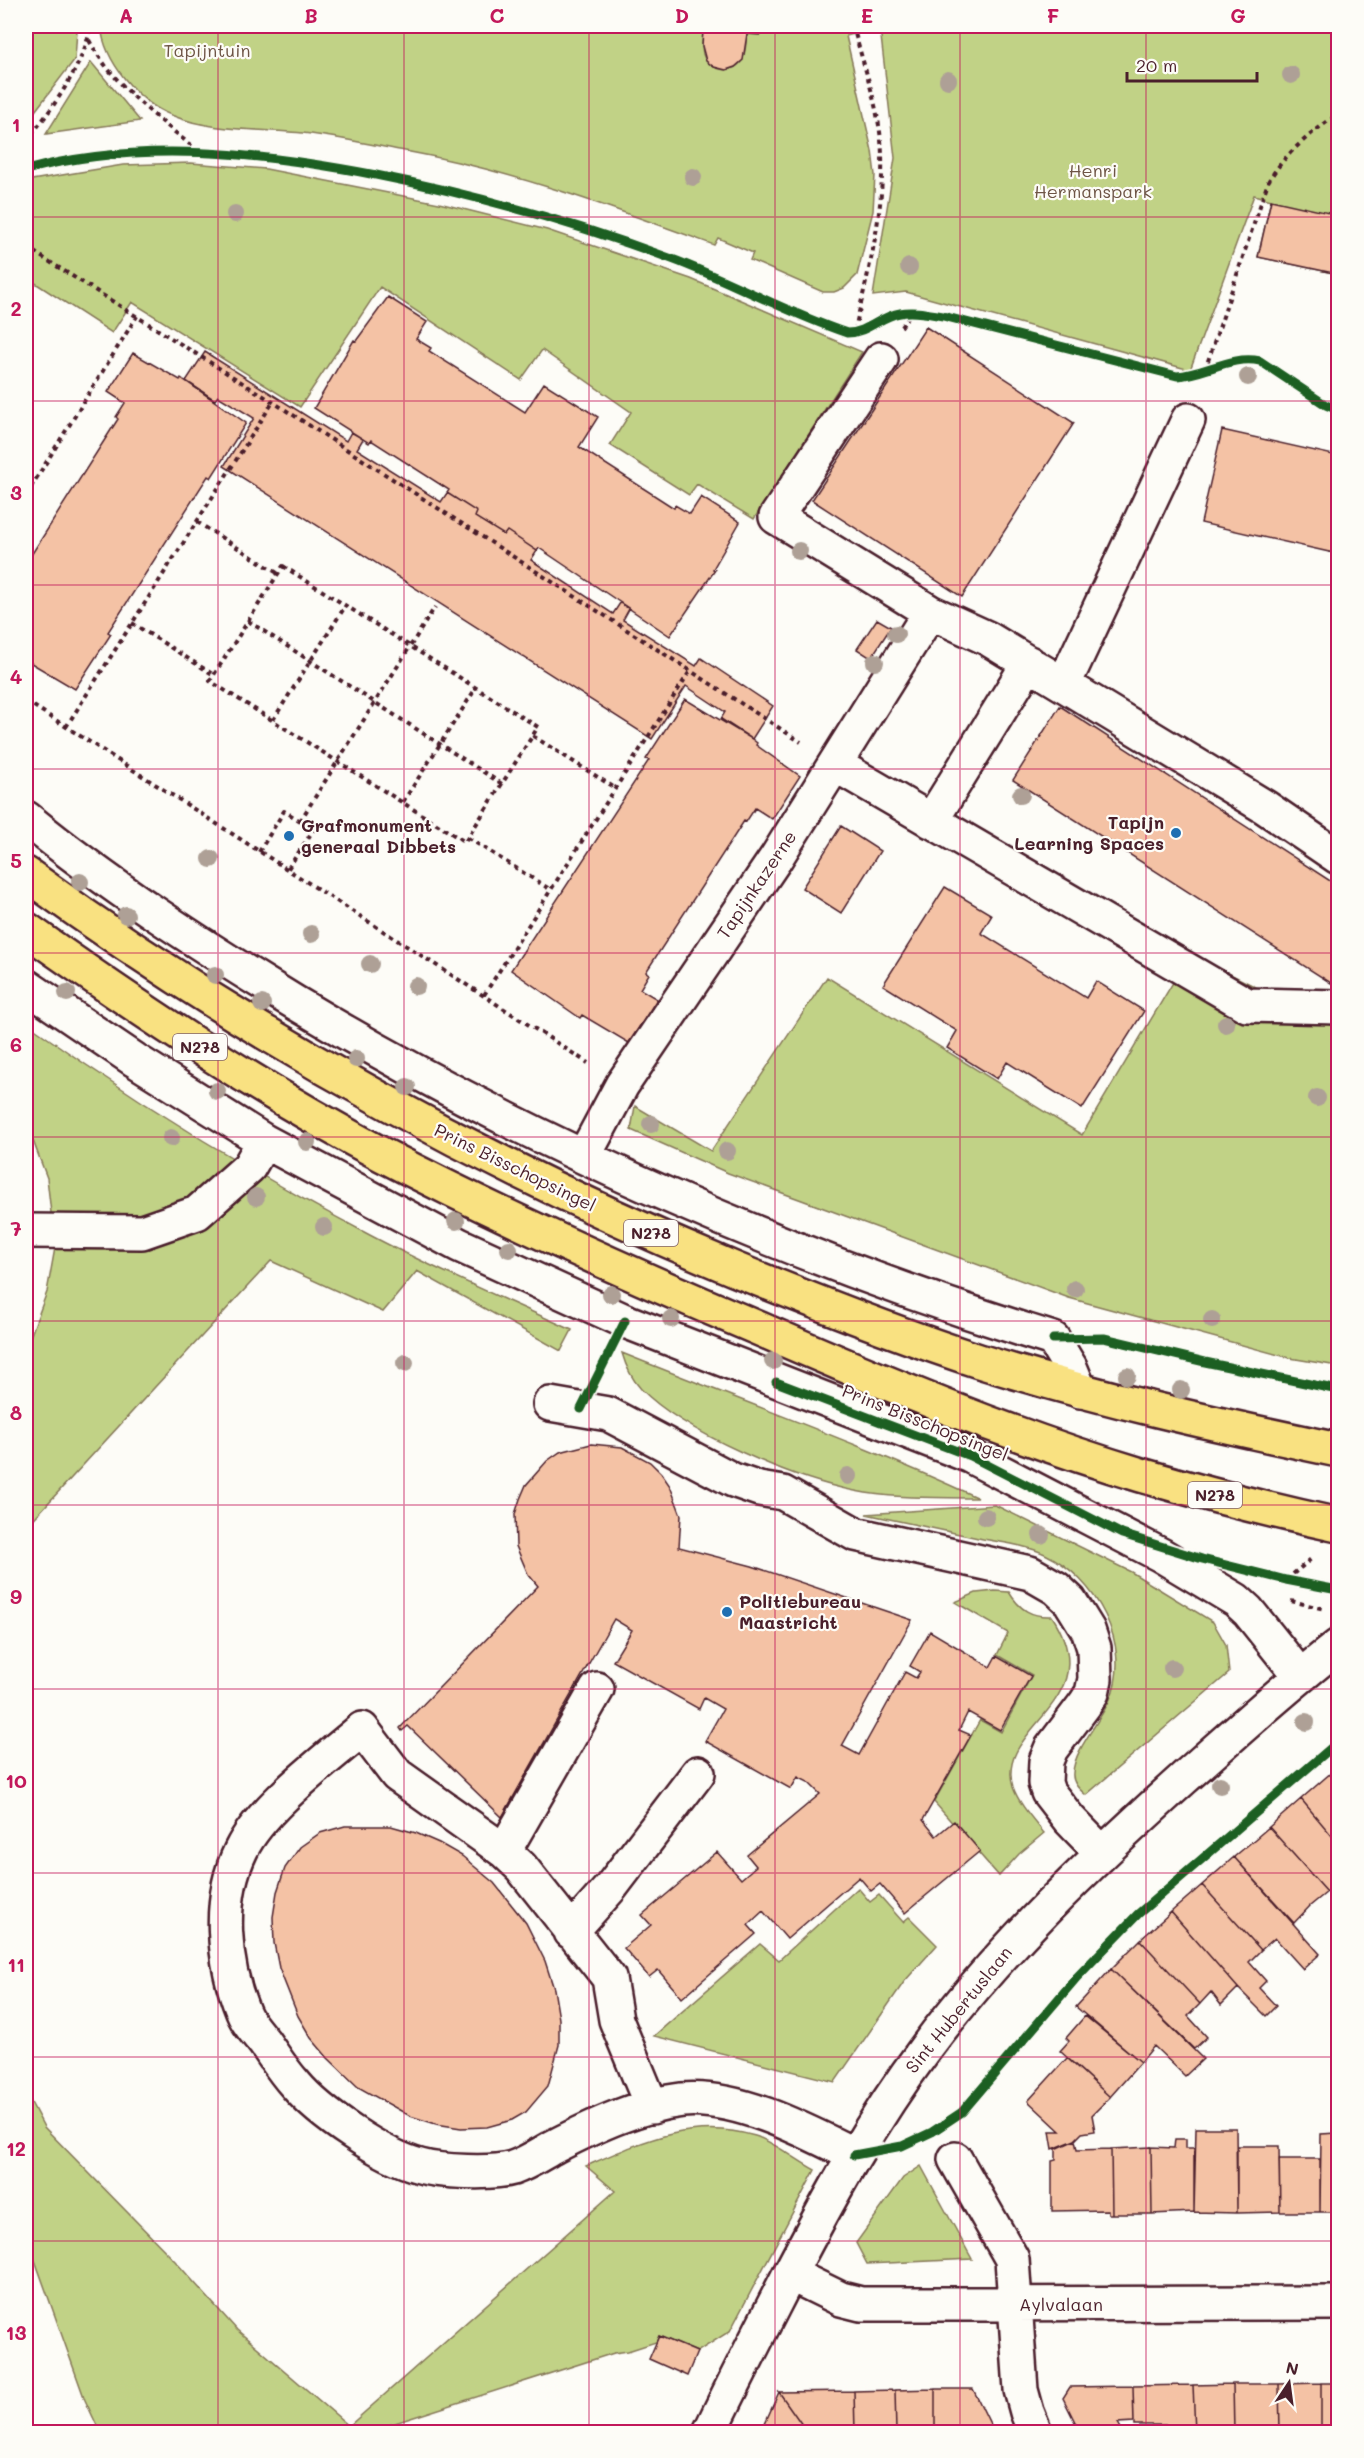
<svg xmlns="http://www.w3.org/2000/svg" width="1364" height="2458" viewBox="0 0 1364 2458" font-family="Mali,sans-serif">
<rect width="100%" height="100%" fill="#fdfcf7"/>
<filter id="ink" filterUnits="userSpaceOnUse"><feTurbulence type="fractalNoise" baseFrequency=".0167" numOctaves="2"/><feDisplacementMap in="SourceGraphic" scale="12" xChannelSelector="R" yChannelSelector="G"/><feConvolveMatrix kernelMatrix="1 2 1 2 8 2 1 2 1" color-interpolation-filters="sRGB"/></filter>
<g filter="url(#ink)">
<path fill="#c1d286" stroke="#867858" stroke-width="1.5" d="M26 26H83L77 30 75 59 26 123Z
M101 26H657L703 30C703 37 701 46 703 54 708 72 736 76 743 58 746 50 746 41 747 34H759L761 26H1338V274L1258 257 1271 200 1254 195 1190 370 906 292 873 296 895 158 880 28 846 36 872 151 875 175 873 211 857 275 844 288 834 292H823L750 260 753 253 718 238 714 245C613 208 511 170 405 151 374 145 342 138 311 134 265 128 214 133 171 115 138 102 104 61 101 26Z
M91 62 140 121 46 134Z
M191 163 266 169 439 203 547 230 691 279 862 352 754 519 697 484 689 495 610 445 631 412 542 350 521 380 380 287 300 407 132 302 112 333 26 277V181L123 165Z
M1190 954 1276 997 1338 1007V1366L1290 1358 1069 1298 728 1173 631 1130 635 1106 711 1151 827 977 1082 1135Z
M26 1023C134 1100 248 1171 366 1233 433 1269 503 1298 572 1330L561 1351 417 1271 383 1312 271 1261 26 1527V1348L47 1292 55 1248 47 1178 26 1122Z
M622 1353C741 1401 862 1444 978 1498 937 1497 895 1499 855 1491 794 1479 684 1433 641 1389 631 1378 626 1367 622 1353Z
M995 1505 1131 1572 1213 1622 1226 1645 1229 1673 1086 1795C1079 1789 1072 1783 1073 1773 1074 1749 1101 1721 1110 1699 1133 1645 1096 1578 1045 1554 1026 1545 1004 1543 983 1539 944 1531 905 1522 866 1514Z
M995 1591 1009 1592C1020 1610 1031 1617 1052 1616 1109 1704 994 1726 1013 1787 1019 1804 1033 1819 1044 1833L1019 1854 999 1876 934 1802 980 1720 1001 1732 1032 1675 997 1655 1008 1633 955 1602 976 1593Z
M858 1888 870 1902 879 1895 903 1922 909 1917 937 1945 904 1982 835 2082 654 2036 760 1944 779 1960Z
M26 2093 44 2127 175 2261 237 2330 349 2426 615 2191 586 2166C641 2142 693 2117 755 2136 772 2141 798 2161 815 2170L730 2331 697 2352 659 2336 656 2342 628 2351 614 2353 367 2432H100L85 2400 26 2235Z
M921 2166 972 2259 867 2264 856 2243 903 2178Z"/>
<path fill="#f4c2a5" stroke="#4a1f2b" stroke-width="1.5" d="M657 26H761L760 35 747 34 743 60 735 67 726 70 714 67 706 61 702 46 703 30Z
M1271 200 1338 215V274L1258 257Z
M388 297 427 322 416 339 431 348 429 351 525 412 544 383 598 417 579 447 674 508 675 505 690 514 701 497 740 522 713 569 715 570 670 636 539 548 537 551 507 531 504 535 475 517 477 512 447 493 449 490 371 440 369 443 314 408 354 340 356 341Z
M926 327 1074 423 962 597 812 500Z
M205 352 346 441 351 432 363 439 357 449 441 502 447 493 477 512 475 517 504 535 507 531 537 551 531 560 613 614 620 603 629 609 623 620 696 666 701 658 773 706 752 739 721 719 725 712 686 686 652 739 224 466 254 418 218 396 215 400 186 381Z
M133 353 180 380 181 378 246 423 211 478 208 476 108 632 111 634 75 689 26 660V563L118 419 116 417 125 403 108 392Z
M1222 430 1338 456V554L1201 523Z
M877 619 891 627 871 658 857 649Z
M685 699 752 739 757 743 756 745 800 776 772 819 755 808 746 822 744 821 646 972 649 974 640 989 657 999 629 1043 582 1015 580 1018 511 970 649 760 646 759Z
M1060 706 1338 886V978L1334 985 1013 780Z
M841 826 880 851 841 913 802 888Z
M945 887 992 915 981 933 1086 998 1096 981 1144 1011 1082 1109 1007 1062 997 1079 947 1048 957 1031 883 985Z
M591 1444 622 1447 650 1462 661 1473 670 1486 681 1515 679 1547 752 1566 912 1620 842 1746 859 1755 905 1672 916 1678 920 1672 910 1666 930 1631 990 1667 996 1656 1031 1676 1000 1730 968 1712 959 1730 971 1735 923 1820 936 1836 954 1821 980 1851 905 1913 880 1884 871 1891 859 1877 787 1939 763 1911 748 1925 756 1934 682 1998 658 1970 649 1977 624 1948 651 1925 642 1915 717 1852 741 1879 756 1866 747 1855 820 1794 808 1782 798 1777 791 1789 705 1741 723 1709 704 1698 699 1709 613 1661 632 1630 614 1619 502 1817 408 1726 402 1731 400 1728 538 1586 528 1574 516 1546 515 1514 520 1499 526 1485 547 1461 560 1452Z
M1333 1771 1338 1777V1843L1301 1799Z
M1301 1799 1338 1843V1882L1327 1892 1269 1827Z
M345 1826H391L416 1833 439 1843 462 1856 494 1883 526 1923 545 1961 554 1989 559 2019V2045L548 2086 526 2112 512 2120 487 2127 461 2128 436 2124 410 2116 358 2087 328 2058 311 2038 298 2016 279 1968 274 1943 273 1917 277 1892 285 1868 300 1847 320 1833Z
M1269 1827 1327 1892 1310 1906 1294 1923 1234 1857Z
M1234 1857 1320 1954 1303 1969 1275 1938 1261 1950 1202 1885Z
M1202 1885 1261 1950 1249 1962 1266 1981 1259 1988 1276 2006 1266 2016 1238 1988 1171 1912Z
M1171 1912 1238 1988 1221 2005 1211 1992 1200 2004 1140 1940Z
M1140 1940 1200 2004 1188 2016 1207 2037 1194 2049 1111 1969Z
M1111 1969 1203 2059 1185 2076 1154 2046 1141 2062 1076 2007Z
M1085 2016 1141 2062 1110 2097 1060 2051 1069 2041 1066 2038Z
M1067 2058 1110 2097 1092 2115 1095 2131 1082 2133 1075 2140 1053 2149 1050 2131H1060L1028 2101Z
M1196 2128H1236L1237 2213 1194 2212Z
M1338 2133V2212H1320L1321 2134Z
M1175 2139H1186V2148H1194V2212L1152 2214 1151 2147 1174 2148Z
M1075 2140 1077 2150 1111 2149 1112 2214H1108V2210L1052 2211V2161L1056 2160V2149Z
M1237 2146H1279L1280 2212 1237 2213Z
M1151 2147 1152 2214H1112L1111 2149Z
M1279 2159H1320V2212H1280Z
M659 2336 697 2352 687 2376 649 2359Z
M1321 2383H1338V2432H1321Z
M1321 2383V2432H1280L1279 2384Z
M1233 2384 1234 2432H1195L1193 2385Z
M1233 2384H1279L1280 2432H1234Z
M1193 2385 1195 2432H1167V2425H1134L1133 2386Z
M1133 2386 1134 2422 1118 2423 1123 2432H1080L1063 2398 1070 2387Z
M935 2389V2432H896L895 2390Z
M935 2389H973L994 2432H935Z
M895 2390 896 2432H855L854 2391Z
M854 2391 855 2432H807L779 2392Z
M779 2392 807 2432H761Z"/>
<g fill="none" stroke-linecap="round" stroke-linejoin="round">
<g stroke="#4a1f2b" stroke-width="38">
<path id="minor" d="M881 359 776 517 930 612 987 638 1265 807 1338 857
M1064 684 1188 420
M836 765 1247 1005 1338 1007
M26 818C109 886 202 946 294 1002 529 1143 792 1259 1053 1339L1070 1367 1080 1391
M931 821 1029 663
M26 986 135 1060 264 1141 459 1245 625 1321 970 1456 1161 1555 1236 1600 1248 1611 1300 1676
M584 1156 622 1085 776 858 930 612
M26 1231 142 1232 197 1213 249 1167 264 1141
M550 1404 608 1414 733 1480 759 1489 783 1493 855 1534 1030 1573 1056 1588 1070 1601 1088 1630 1094 1648 1095 1679 1092 1693 1085 1704 1051 1749 1046 1761 1045 1783 1048 1792 1069 1819 1102 1853
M504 1851 597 1689
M571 1932 611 1887 698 1773
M652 2107 616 2020 609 1978 521 1867 504 1851 397 1775 362 1729C326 1760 261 1808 241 1850 217 1899 223 1963 243 2012 247 2023 257 2033 264 2042 274 2056 283 2071 295 2084 320 2114 382 2156 420 2166 441 2172 493 2174 513 2168 528 2163 542 2153 555 2146 594 2126 638 2105 682 2100 738 2095 806 2131 854 2155
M955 2159 1012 2259 1021 2390 1027 2412 1035 2432
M790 2274 841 2299 861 2304 1338 2303
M710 2432C735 2380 762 2328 788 2277 829 2198 872 2120 925 2049 1000 1948 1090 1863 1183 1779 1234 1734 1284 1688 1338 1646"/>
</g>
<g stroke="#4a1f2b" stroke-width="38">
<path id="major" d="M26 874C247 1035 482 1164 734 1269 815 1302 896 1334 979 1361 1097 1398 1218 1425 1338 1450
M26 929C140 1010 258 1089 383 1155 506 1219 632 1275 760 1329 884 1383 1011 1436 1141 1475 1206 1494 1272 1511 1338 1525"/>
</g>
<path stroke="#4a1f2b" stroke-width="4" stroke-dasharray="4.5 4.5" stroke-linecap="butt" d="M853 26C864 68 881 112 882 156 884 214 868 273 855 329
M89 40C114 87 160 119 200 153
M26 141C49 114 87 61 90 26
M26 247 273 402 801 742
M901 327 911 313
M1205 370 1268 182C1285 153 1311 133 1338 114
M26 495 137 316
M197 522 279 574
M283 566 538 727 465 842 210 681Z
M248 621 502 784
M132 623 214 675
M26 701 588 1063
M273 720 346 605
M66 727 273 402
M533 736 615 788
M403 802 476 688
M300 821 435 607
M468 838 551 890
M259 852 284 811 314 829 287 870
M484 995 690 671
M1293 1574 1311 1559
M1291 1601 1325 1609"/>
<use href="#minor" stroke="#fdfcf7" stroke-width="33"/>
<use href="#major" stroke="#f9e181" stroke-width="33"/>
<g stroke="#fdfcf7" stroke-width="13">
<path id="cycleway" d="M26 170C140 139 261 153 376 175 477 195 575 223 672 259 731 281 787 313 847 333 868 333 880 316 900 313 914 310 930 314 943 316L1177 376C1206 374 1231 355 1260 361L1326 405 1338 410
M1053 1339 1104 1338 1205 1362 1338 1390
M776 1382 970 1456 1122 1534 1202 1559 1286 1580 1338 1590
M581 1409 625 1321
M854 2155 902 2146 932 2132 962 2112 1077 1977 1138 1914 1338 1742"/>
</g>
<use href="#cycleway" stroke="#1b5e20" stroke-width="9"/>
</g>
<g fill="#aea096">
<circle cx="1291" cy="75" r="9"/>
<circle cx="948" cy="80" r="9"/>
<circle cx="693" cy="177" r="9"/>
<circle cx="235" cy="214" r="9"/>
<circle cx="909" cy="267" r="9"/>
<circle cx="1248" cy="377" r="9"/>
<circle cx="799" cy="551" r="9"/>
<circle cx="896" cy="634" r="9"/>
<circle cx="875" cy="662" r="9"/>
<circle cx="1021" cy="795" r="9"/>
<circle cx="211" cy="859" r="9"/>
<circle cx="80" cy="882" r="9"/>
<circle cx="126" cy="915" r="9"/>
<circle cx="311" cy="934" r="9"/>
<circle cx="370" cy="964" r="9"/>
<circle cx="215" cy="975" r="9"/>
<circle cx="416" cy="986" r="9"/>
<circle cx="67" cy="993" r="9"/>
<circle cx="262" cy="1004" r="9"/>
<circle cx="1226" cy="1024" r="9"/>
<circle cx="356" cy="1059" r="9"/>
<circle cx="407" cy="1087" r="9"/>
<circle cx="217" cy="1091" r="9"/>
<circle cx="1317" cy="1098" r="9"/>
<circle cx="651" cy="1124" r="9"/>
<circle cx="171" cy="1138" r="9"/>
<circle cx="307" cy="1142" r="9"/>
<circle cx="727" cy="1151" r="9"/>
<circle cx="256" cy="1197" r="9"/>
<circle cx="456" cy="1221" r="9"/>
<circle cx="324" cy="1227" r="9"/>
<circle cx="509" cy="1249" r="9"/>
<circle cx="1075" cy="1289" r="9"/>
<circle cx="611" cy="1294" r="9"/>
<circle cx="671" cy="1319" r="9"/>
<circle cx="1212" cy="1320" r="9"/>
<circle cx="773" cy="1361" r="9"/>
<circle cx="405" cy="1363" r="9"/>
<circle cx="1127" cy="1376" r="9"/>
<circle cx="1181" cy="1390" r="9"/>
<circle cx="848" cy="1476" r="9"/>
<circle cx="986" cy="1517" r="9"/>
<circle cx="1041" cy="1535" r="9"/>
<circle cx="1172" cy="1668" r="9"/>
<circle cx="1306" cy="1722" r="9"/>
<circle cx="1220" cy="1785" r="9"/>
</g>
</g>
<path fill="none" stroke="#c2185b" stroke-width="1.5" stroke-opacity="0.55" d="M218 26V2432M404 26V2432M589 26V2432M775 26V2432M960 26V2432M1146 26V2432M26 217H1338M26 401H1338M26 585H1338M26 769H1338M26 953H1338M26 1137H1338M26 1321H1338M26 1505H1338M26 1689H1338M26 1873H1338M26 2057H1338M26 2241H1338"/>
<g fill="#1f6fb2" stroke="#fdfcf7" stroke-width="2">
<circle cx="1176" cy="833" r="6"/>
<circle cx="289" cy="836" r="6"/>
<circle cx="727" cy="1612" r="6"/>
</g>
<g text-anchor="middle" stroke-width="4.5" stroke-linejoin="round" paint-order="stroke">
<g fill="#fdfcf7" stroke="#806168" stroke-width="1.5">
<rect x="173" y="1034" width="54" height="26" rx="4.5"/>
<rect x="624" y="1220" width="54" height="26" rx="4.5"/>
<rect x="1188" y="1482" width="54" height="26" rx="4.5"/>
</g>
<g font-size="16" font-weight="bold" fill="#4a1f2b">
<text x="200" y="1053">N278</text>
<text x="651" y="1239">N278</text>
<text x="1215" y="1501">N278</text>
</g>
<g font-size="18" fill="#6e5546" stroke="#fdfcf7">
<text x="207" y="57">Tapijntuin</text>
<text x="1093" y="177">Henri<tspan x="1093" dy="21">Hermanspark</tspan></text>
</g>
<g font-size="18" font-weight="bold" fill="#4a1f2b" stroke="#fdfcf7" text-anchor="start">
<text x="1164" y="829" text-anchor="end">Tapijn<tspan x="1164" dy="21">Learning Spaces</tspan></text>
<text x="301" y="832">Grafmonument<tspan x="301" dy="21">generaal Dibbets</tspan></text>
<text x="739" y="1608">Politiebureau<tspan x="739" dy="21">Maastricht</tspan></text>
</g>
<g font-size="18" fill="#4a1f2b" stroke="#fdfcf7">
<text transform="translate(757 885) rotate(-56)" y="6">Tapijnkazerne</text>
<text transform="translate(515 1168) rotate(26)" y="6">Prins Bisschopsingel</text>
<text transform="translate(925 1423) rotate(22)" y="6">Prins Bisschopsingel</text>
<text transform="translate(959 2010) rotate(-51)" y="6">Sint Hubertuslaan</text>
<text x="1061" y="2311">Aylvalaan</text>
</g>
</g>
<rect width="1364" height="2458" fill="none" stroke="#fdfcf7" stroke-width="66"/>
<g transform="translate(1289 2383) rotate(13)" stroke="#fdfcf7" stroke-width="4.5" paint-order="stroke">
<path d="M0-4.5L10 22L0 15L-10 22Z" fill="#4a1f2b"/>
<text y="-9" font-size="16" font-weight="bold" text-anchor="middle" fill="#4a1f2b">N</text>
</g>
<path d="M1127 72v9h130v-9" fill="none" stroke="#4a1f2b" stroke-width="3"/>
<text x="1136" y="72" font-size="18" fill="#4a1f2b" stroke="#fdfcf7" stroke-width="4.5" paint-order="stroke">20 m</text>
<rect x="33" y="33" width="1298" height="2392" fill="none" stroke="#c2185b" stroke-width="2"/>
<g font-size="20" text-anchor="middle" font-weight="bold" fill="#c2185b">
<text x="126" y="23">A</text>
<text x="311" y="23">B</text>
<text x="497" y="23">C</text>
<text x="682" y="23">D</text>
<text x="867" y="23">E</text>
<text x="1053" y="23">F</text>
<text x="1238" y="23">G</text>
<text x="16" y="132">1</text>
<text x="16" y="316">2</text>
<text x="16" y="500">3</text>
<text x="16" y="684">4</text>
<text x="16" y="868">5</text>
<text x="16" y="1052">6</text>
<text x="16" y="1236">7</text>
<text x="16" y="1420">8</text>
<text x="16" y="1604">9</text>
<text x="16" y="1788">10</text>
<text x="16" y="1972">11</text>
<text x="16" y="2156">12</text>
<text x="16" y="2340">13</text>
</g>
</svg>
